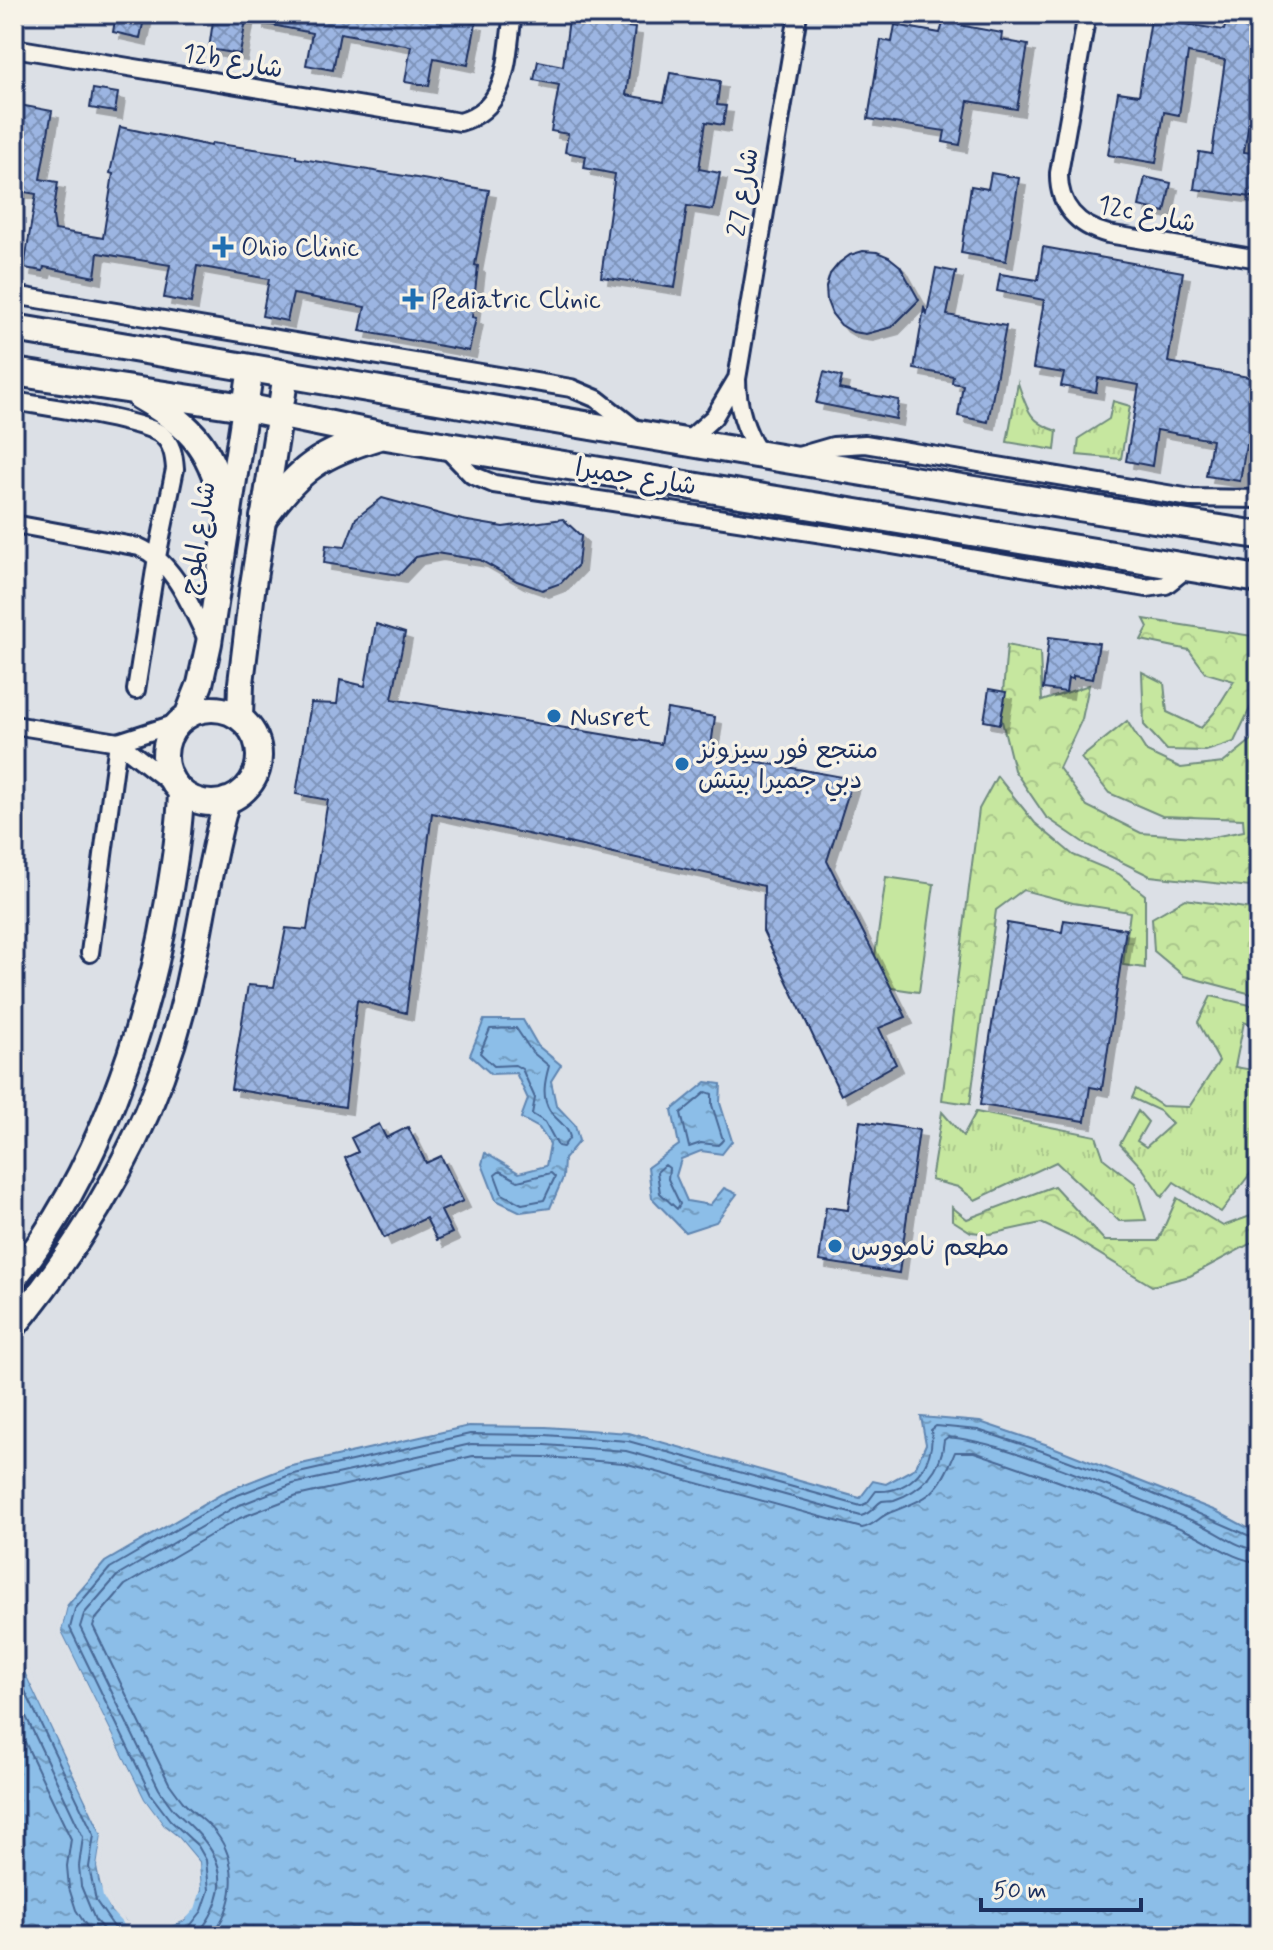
<svg xmlns="http://www.w3.org/2000/svg" width="1273" height="1950" viewBox="0 0 1273 1950" font-family="Mynerve,'Playpen Sans Arabic',sans-serif">
<defs>
<pattern id="grass-tufts" width="24" height="20" patternUnits="userSpaceOnUse" patternTransform="scale(2)"><rect width="24" height="20" fill="#c6e79f"/><path d="M3 7l-1-3M5 7V3M7 7l1-3M15 17l-1-3M17 17v-4M19 17l1-3" fill="none" stroke="#aac68b"/></pattern>
<pattern id="forest-crowns" width="20" height="18" patternUnits="userSpaceOnUse" patternTransform="scale(2)"><rect width="20" height="18" fill="#c6e79f"/><path d="M2 6a3 3 0 1 1 6 0M12 15a3 3 0 1 1 6 0" fill="none" stroke="#aac68b"/></pattern>
<pattern id="water-ripples" width="26" height="14" patternUnits="userSpaceOnUse" patternTransform="scale(2)"><rect width="26" height="14" fill="#8cbee8"/><path d="M2 4q2-2 4 0t4 0M15 11q2-2 4 0t4 0" fill="none" stroke="#729bbf"/></pattern>
<pattern id="building-cross-hatch" width="8" height="8" patternUnits="userSpaceOnUse" patternTransform="scale(2)"><rect width="8" height="8" fill="#9cb5e2"/><path d="M0 0l8 8M0 8l8-8" fill="none" stroke="#7e94ba"/></pattern>
<filter id="shadow"><feDropShadow dx="7" dy="7" stdDeviation="0" flood-color="#0004"/></filter>
</defs>
<rect width="100%" height="100%" fill="#dce0e6"/>
<filter id="ink" filterUnits="userSpaceOnUse"><feTurbulence type="fractalNoise" baseFrequency=".0125" numOctaves="2"/><feDisplacementMap in="SourceGraphic" scale="16" xChannelSelector="R" yChannelSelector="G"/><feConvolveMatrix kernelMatrix="1 2 1 2 8 2 1 2 1" color-interpolation-filters="sRGB"/></filter>
<g filter="url(#ink)">
<path fill="url(#grass-tufts)" stroke="#708b7e" stroke-width="2" d="M1018 383C1027 409 1029 422 1057 431L1055 450 1007 442Z
M1113 401 1130 406 1121 459 1077 455 1079 438 1109 419Z
M1211 996 1259 1007V1028L1244 1022 1235 1067 1259 1071V1162L1221 1212 1174 1182 1162 1197 1143 1169 1120 1144 1138 1111 1148 1122 1137 1141 1146 1147 1172 1124 1160 1111 1132 1098 1136 1089 1162 1106 1189 1107 1219 1061 1198 1022Z
M942 1112 963 1136 976 1112 1096 1136 1104 1159 1135 1183 1146 1220 1119 1221 1056 1162 975 1200 958 1187 931 1180Z"/>
<path fill="url(#forest-crowns)" stroke="#708b7e" stroke-width="2" d="M1144 619 1259 637V698H1255L1234 742 1206 751 1167 750 1144 725 1142 672 1164 683 1167 712 1201 728 1214 713 1234 681 1206 673 1189 650 1141 640 1148 627Z
M1007 645 1040 652 1042 701 1089 685 1082 719 1059 768 1087 806 1141 833 1208 838 1244 831 1243 819 1162 816 1109 793 1081 758 1127 721 1147 752 1181 768 1223 763 1259 734V888L1150 876 1087 845 1046 817 1014 770 1001 717Z
M997 776 1035 823 1073 855 1119 874 1145 895V968L1123 965 1130 912 1073 903 1023 890 996 910 970 1104 942 1100 979 809Z
M1185 899 1259 910V996L1184 976 1154 951 1152 918Z
M1054 1186 1105 1241H1158L1177 1198 1223 1226 1259 1213V1239L1190 1276 1152 1286 1073 1238 1041 1223 990 1234 971 1232 952 1220V1207L967 1219Z"/>
<path fill="#c6e79f" stroke="#708b7e" stroke-width="2" d="M886 877 934 884 919 992 871 985Z"/>
<path fill="url(#water-ripples)" stroke="#5f85b1" stroke-width="2" d="M484 1020H523L538 1046 561 1065 551 1081 556 1105 575 1125 579 1141 564 1159 563 1178 550 1208 521 1212 496 1200 482 1164 485 1153 519 1173 546 1166 550 1144 539 1128 521 1118 528 1099 516 1073 491 1074 470 1055Z
M706 1082 721 1084 720 1103 732 1141 722 1154 701 1151 681 1159 676 1176 687 1201 710 1205 724 1188 737 1194 716 1222 685 1232 652 1198 648 1167 679 1145 672 1110Z
M921 1417 980 1422 1045 1444 1216 1511 1259 1534V1936H14V1649L102 1835 97 1867 99 1881 111 1911 137 1930 152 1933 185 1920 201 1890 199 1862 178 1837 164 1826 144 1799 61 1631 67 1606 105 1562 227 1491 288 1467 469 1426 546 1427 629 1433 860 1498 873 1481 886 1484 915 1468 926 1444Z"/>
<path fill="#dce0e6" d="M64 1603 67 1606 61 1631 144 1799 164 1826 178 1837 199 1862 201 1890 195 1909 185 1920 160 1931 152 1933 124 1925 111 1911 103 1897 97 1867 102 1834 14 1649V1645L18 1647 106 1833 101 1867 103 1881 114 1909 126 1921 152 1929 183 1917 191 1906 197 1890 195 1863 176 1840 161 1829 140 1801 57 1632Z"/>
<g fill="none" stroke-linecap="round" stroke-linejoin="round">
<path stroke="#486895" stroke-width="2" d="M516 1028 532 1052 549 1066C545 1080 541 1097 550 1111 557 1121 567 1125 570 1137L563 1147 558 1146 545 1122 532 1114 535 1098 522 1069 515 1065 494 1066 480 1053 490 1029Z
M706 1092 712 1094V1105L723 1140 718 1145 701 1143 689 1147 681 1113Z
M665 1165 669 1168 668 1179 680 1204 677 1209 660 1193 657 1172Z
M500 1171 518 1181 551 1173 555 1177 544 1200 522 1204 502 1194 495 1175Z
M14 1668 94 1835 89 1867 96 1901 114 1927 131 1936
M14 1691 83 1837 79 1866 81 1886 95 1920 109 1936
M14 1719 71 1839 67 1866 69 1888 76 1910 93 1936
M171 1936 190 1926 202 1911 209 1890 206 1860 198 1846 170 1820 151 1795 70 1628 75 1609 110 1568 230 1498 290 1475 470 1434 545 1435 628 1441 861 1506 867 1503 876 1491C911 1493 936 1463 931 1430L936 1426 978 1430 1042 1451 1128 1483 1259 1540
M193 1936C206 1926 212 1915 217 1900 230 1862 203 1837 178 1814 171 1808 165 1798 159 1789L80 1627 84 1614 117 1576 235 1507 293 1484 471 1444 545 1445 626 1451 861 1516C873 1513 874 1505 882 1501 885 1500 890 1501 894 1500 921 1491 942 1470 944 1440L948 1437C987 1441 1023 1455 1060 1468 1106 1485 1152 1504 1198 1523 1217 1531 1238 1549 1259 1550
M211 1936C235 1907 240 1864 216 1833 207 1821 194 1814 184 1803 179 1797 174 1790 169 1783L93 1626 95 1620 125 1585 240 1518 297 1496 473 1456 545 1457 624 1463 862 1528C874 1526 879 1517 889 1513 930 1497 938 1495 955 1452H974C1046 1476 1117 1502 1187 1531 1209 1540 1234 1561 1259 1562"/>
</g>
<path fill="url(#building-cross-hatch)" stroke="#1b2f5e" stroke-width="2" filter="url(#shadow)" d="M116 14H145L140 38 113 32Z
M214 14H247L240 54 209 49Z
M257 14H445V17L476 23 468 65 434 58 429 86 405 82 411 46 340 33 333 70 306 65 312 33 257 22Z
M946 14 962 17 959 25 1002 33 1001 40 1028 45 1017 109 968 101 960 145 943 142 945 131 868 119 881 40 892 42 895 25 940 33Z
M569 19 635 28 626 95 664 102 670 73 720 81 717 105 726 106 723 125 706 122 699 169 720 173 713 210 687 206 675 288 601 277 615 174 584 168 586 156 565 152 568 134 551 131 559 85 534 80 538 61 563 66Z
M1151 19 1224 30 1226 23 1259 30 1254 67 1259 68V119L1250 117 1244 152 1259 154V198L1194 189 1199 152 1212 154 1225 60 1188 53 1179 115 1164 112 1156 163 1108 155 1118 92 1139 95Z
M93 89 118 93 115 112 90 108Z
M14 104 52 111 40 179 58 182 53 216 55 230 103 238 113 174 110 173 120 127 211 146 212 143 296 155V158L489 190 475 265 478 266 472 317 476 318 469 351 360 331 365 307 293 294 287 321 262 316 269 279 197 266 191 303 164 298 170 265 98 253 95 277 44 267 43 271 24 268 36 194 14 190Z
M991 173 1019 178 1006 261 961 253 971 186 988 189Z
M1145 177 1171 183 1165 212 1139 206Z
M1043 247 1183 272 1168 362 1259 379V448L1246 445 1240 481 1206 476 1212 440 1157 430 1152 466 1126 461 1139 385 1098 378 1096 392 1061 386 1064 373 1033 368 1044 300 997 291 1000 274 1038 280Z
M863 251 877 252 889 257 900 266 919 300 892 327 866 334 853 332 841 325 832 314 827 301 826 287 830 274 839 263 850 255Z
M936 268 956 272 947 315 1006 326 988 422 958 416 963 385 952 383 953 376 914 369 924 308 927 314Z
M824 372 842 377 839 389 899 400 896 419 816 403Z
M382 498 462 520 503 527 563 519 581 536 578 565 561 583 542 590 517 581 480 560 436 553 416 557 399 575 324 563 326 545 345 547 356 518Z
M376 624 405 633 392 699 661 744 667 709 715 717 710 753 853 779 827 861 906 1017 879 1028 896 1064 841 1095 763 931 764 886 432 813 406 1013 357 1000 345 1107 231 1089 248 985 274 987 286 928 307 930 328 800 296 794 311 703 337 704 340 680 365 686Z
M1049 637 1099 643 1093 679 1073 676V679L1068 678 1066 692 1043 689Z
M989 689 1006 692 1000 724 984 721Z
M1064 920 1126 929 1102 1089 1090 1087 1085 1121 980 1105 1007 923 1062 932Z
M860 1121 919 1130 899 1273 819 1261 826 1207 848 1210Z
M379 1124 386 1138 408 1127 426 1163 441 1156 463 1201 441 1211 452 1233 437 1240 426 1218 384 1238 345 1158 358 1152 351 1138Z"/>
<g fill="none" stroke-linecap="round" stroke-linejoin="round">
<g stroke="#1b2f5e" stroke-width="22">
<path id="street" d="M1087 14 1059 173C1058 206 1078 226 1108 234L1259 259
M14 48 460 122C510 108 506 57 513 14
M14 295 571 388 597 399 638 431
M14 401C42 406 145 420 162 435 172 444 174 455 175 469L157 557 136 690
M686 442 714 417 736 380
M444 446 472 475 494 484 863 540 1147 588 1166 585 1190 566
M760 455C745 431 737 407 737 379L798 14
M795 457 833 446 865 444 1191 498 1259 499
M14 524 139 547C176 563 192 610 209 643
M14 725 118 742 177 723
M118 742 176 787
M90 953 118 742"/>
</g>
<g stroke="#1b2f5e" stroke-width="30">
<path id="secondary" d="M165 756a47 47 0 1 1 94 0a47 47 0 1 1-94 0Z
M188 714 200 684 209 643 251 368
M240 718 241 683 252 591 286 374
M14 1278C97 1174 146 1031 168 901 174 865 180 828 181 791
M14 1326C90 1233 152 1128 182 1010 200 941 207 869 227 800"/>
</g>
<g stroke="#1b2f5e" stroke-width="32">
<path id="primary" d="M14 328C429 397 843 472 1259 535
M14 372 244 407 380 435 1259 579
M140 396C200 431 209 448 228 514
M264 517C301 467 320 454 379 436"/>
</g>
<use href="#street" stroke="#f7f3e8" stroke-width="16"/>
<use href="#secondary" stroke="#f7f3e8" stroke-width="24"/>
<use href="#primary" stroke="#f7f3e8" stroke-width="26"/>
</g>
</g>
<g fill="#1f6fb2" stroke="#f7f3e8" stroke-width="3">
<path d="M219 235h8v8h8v8h-8v8h-8v-8h-8v-8h8z"/>
<path d="M409 287h8v8h8v8h-8v8h-8v-8h-8v-8h8z"/>
<circle cx="554" cy="716" r="8"/>
<circle cx="682" cy="764" r="8"/>
<circle cx="835" cy="1246" r="8"/>
</g>
<g text-anchor="middle" stroke-width="7" stroke-linejoin="round" paint-order="stroke">
<g font-size="26" fill="#1b2f5e" stroke="#f7f3e8">
<text transform="translate(233 60) rotate(10)" y="9">12b شارع</text>
<text transform="translate(742 192) rotate(-81)" y="9">شارع 27</text>
<text transform="translate(1147 213) rotate(12)" y="9">12c شارع</text>
<text transform="translate(636 476) rotate(9)" y="9">شارع جميرا</text>
<text transform="translate(197 538) rotate(-81)" y="9">شارع الموج</text>
</g>
<g font-size="26" fill="#1b2f5e" stroke="#f7f3e8" text-anchor="start">
<text x="241" y="256">Ohio Clinic</text>
<text x="431" y="308">Pediatric Clinic</text>
<text x="570" y="725">Nusret</text>
<text x="698" y="758">منتجع فور سيزونز<tspan x="698" dy="30">دبي جميرا بيتش</tspan></text>
<text x="851" y="1255">مطعم نامووس</text>
</g>
</g>
<rect width="1273" height="1950" fill="none" stroke="#f7f3e8" stroke-width="48"/>
<rect x="24" y="24" width="1225" height="1902" fill="none" stroke="#1b2f5e" stroke-width="3" filter="url(#ink)"/>
<path d="M981 1898v12h160v-12" fill="none" stroke="#1b2f5e" stroke-width="4"/>
<text x="993" y="1898" font-size="24" fill="#1b2f5e" stroke="#f7f3e8" stroke-width="6" paint-order="stroke">50 m</text>
</svg>
